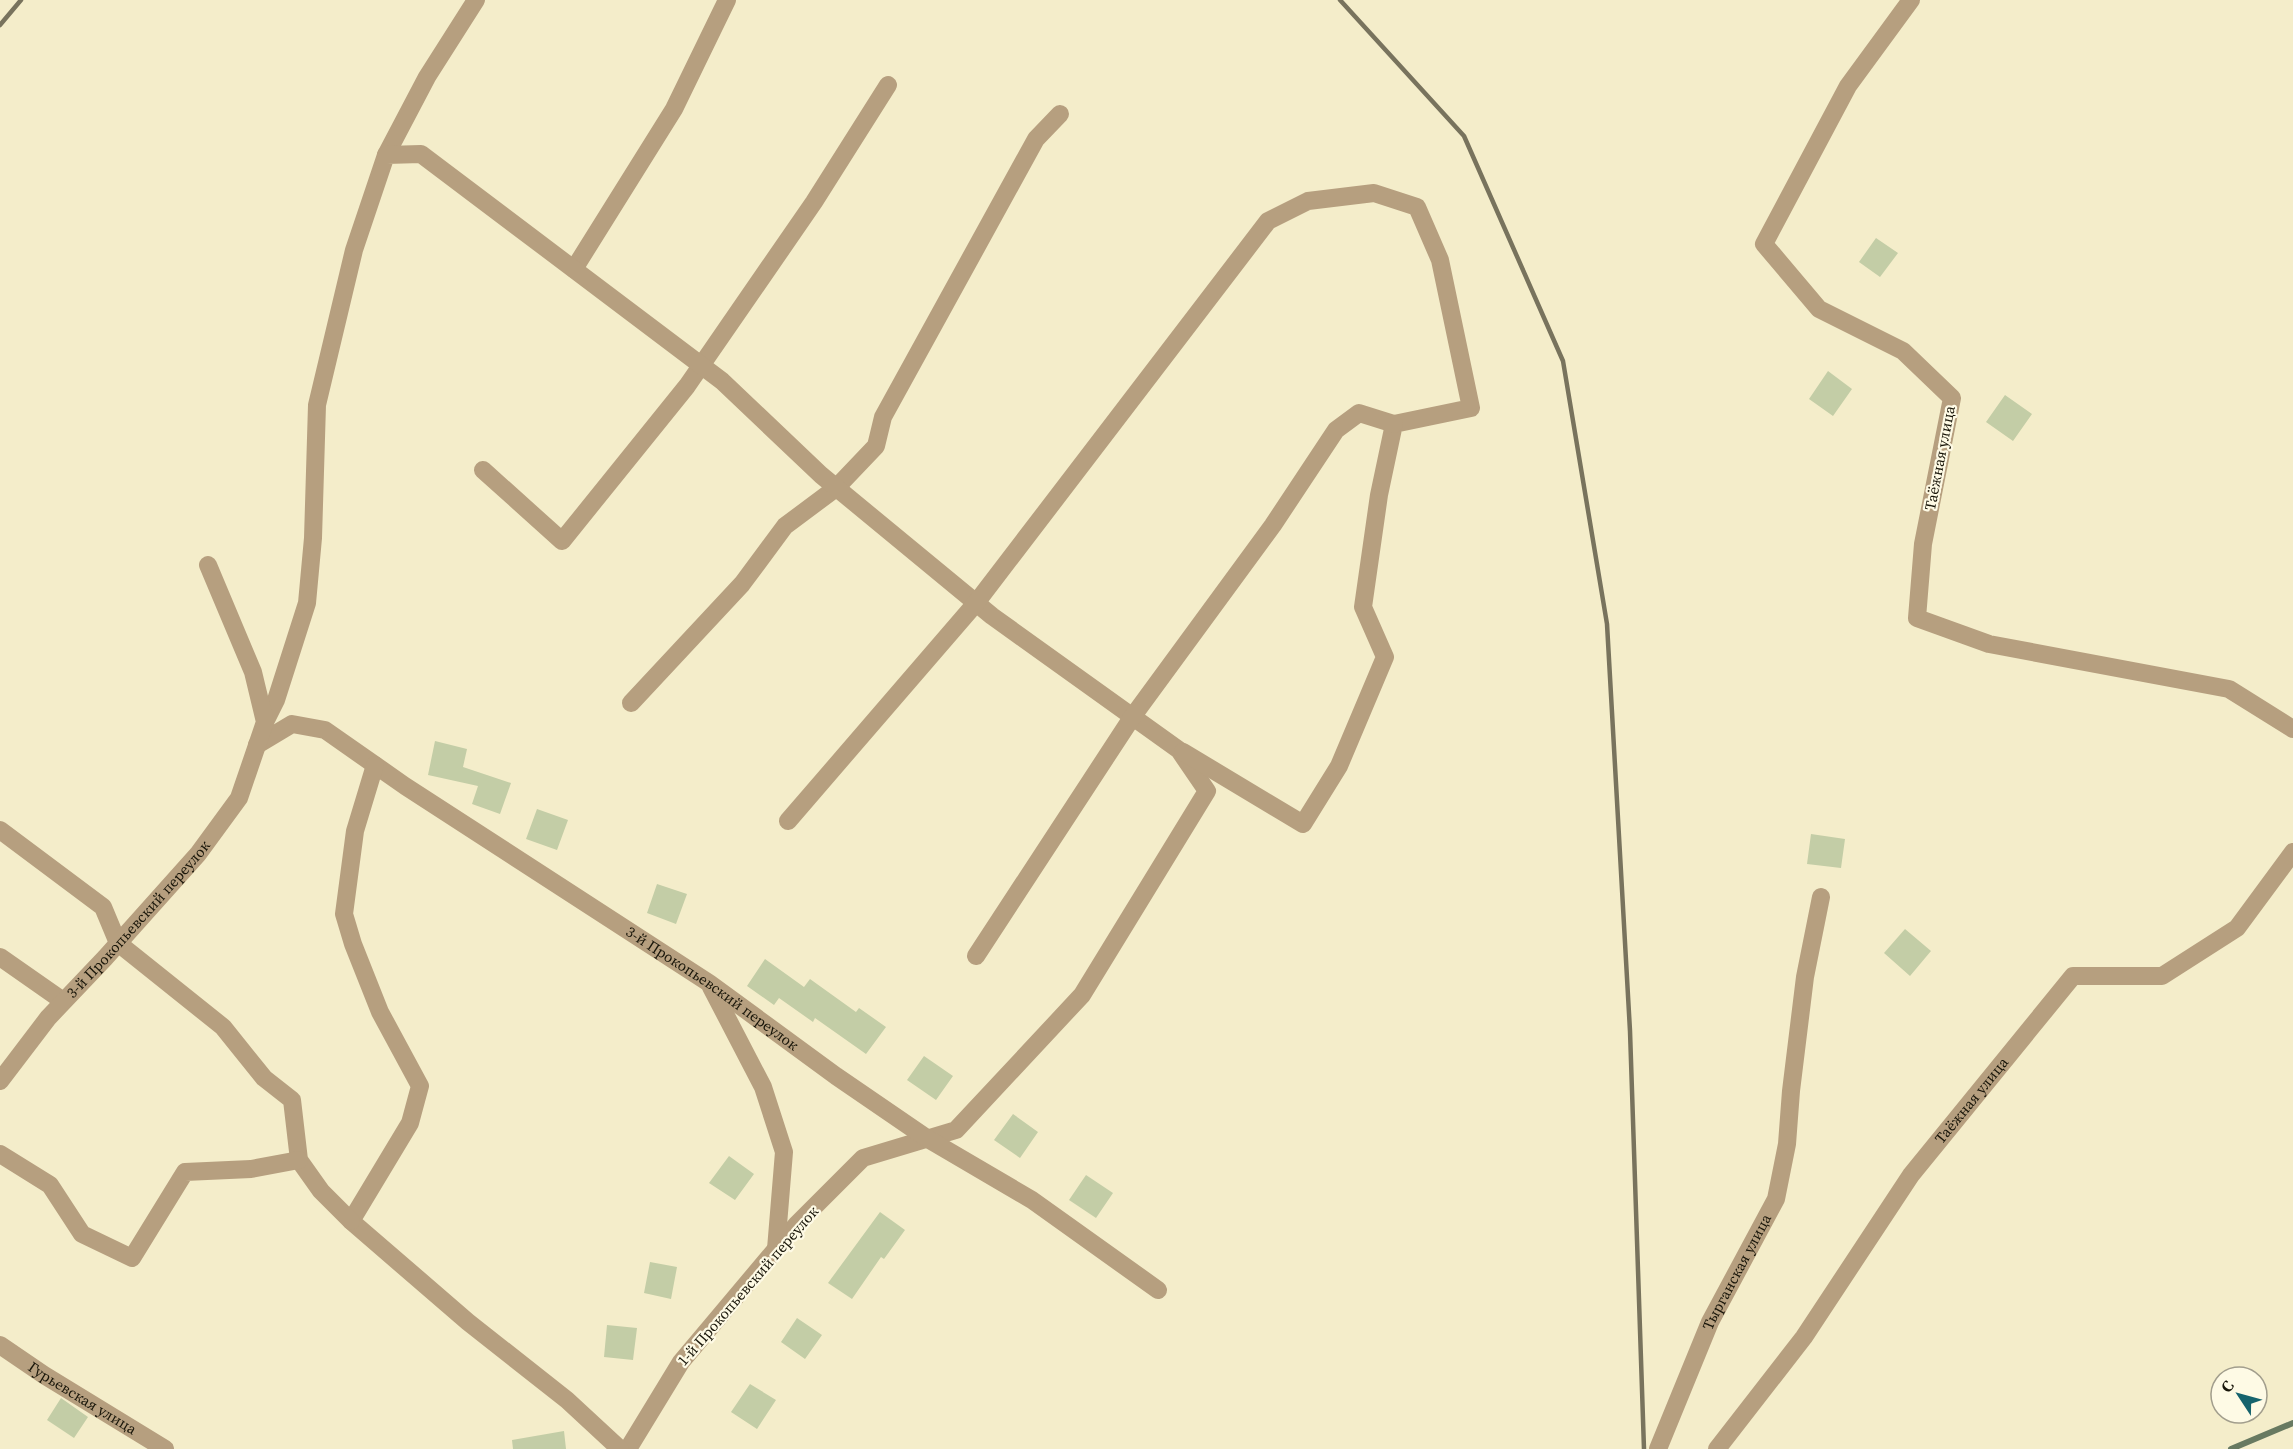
<svg xmlns="http://www.w3.org/2000/svg" width="2293" height="1449" viewBox="0 0 2293 1449" font-family="'Source Serif 4',serif">
<rect width="100%" height="100%" fill="#f4edca"/>
<g fill="none" stroke-linecap="round" stroke-linejoin="round">
<path stroke="#687a61" stroke-width="6" d="M2231 1449 2293 1423"/>
</g>
<path fill="#c3cda6" d="M1876 238 1898 253 1880 277 1859 262Z
M1828 371 1852 389 1833 416 1809 399Z
M2005 395 2032 414 2013 441 1986 422Z
M435 741 467 749 463 767 511 783 500 814 472 804 478 786 428 775Z
M537 809 568 820 557 850 526 839Z
M1811 834 1845 839 1841 868 1807 864Z
M657 884 687 894 676 924 647 913Z
M1905 929 1931 951 1910 976 1884 953Z
M765 959 804 987 810 979 856 1012 859 1008 886 1027 866 1054 815 1018 813 1022 779 998 774 1005 747 986Z
M924 1056 953 1076 936 1100 907 1080Z
M1013 1114 1038 1132 1020 1158 994 1140Z
M729 1156 754 1174 735 1200 709 1183Z
M1086 1175 1113 1193 1096 1218 1069 1200Z
M880 1212 905 1230 884 1259 881 1257 852 1299 828 1283Z
M650 1262 677 1267 671 1299 644 1293Z
M797 1318 822 1335 805 1359 781 1342Z
M607 1325 637 1328 633 1360 604 1357Z
M750 1384 776 1400 757 1429 731 1412Z
M61 1398 88 1417 74 1438 47 1420Z
M564 1431 566 1449H513L512 1440Z"/>
<g fill="none" stroke-linecap="round" stroke-linejoin="round">
<g stroke="#b69f7f" stroke-width="18">
<path d="M1911 0 1848 86 1764 244 1819 309 1903 351 1952 398 1923 544 1917 618 1989 644 2229 689 2293 729"/>
<path d="M386 155 427 77 476 0"/>
<path d="M574 269 674 109 727 0"/>
<path d="M483 470 562 541 687 386 814 202 888 85"/>
<path d="M631 703 742 584 785 526 836 488 876 446 883 417 1036 139 1060 114"/>
<path d="M265 722 276 700 307 603 313 538 317 405 354 250 386 155 421 154 722 381 821 475 992 616 1179 750 1207 791 1082 995 956 1130 863 1158 797 1224 681 1362 628 1449"/>
<path id="s1" d="M257 745 292 724 325 730 405 786 709 983 836 1076 928 1139 1032 1200 1158 1290"/>
<path d="M375 765 355 831 344 914 353 944 380 1012 420 1086 410 1123 351 1221 468 1322 567 1400 620 1449"/>
<path d="M788 821 976 603 1268 221 1308 201 1374 193 1417 207 1440 260 1471 408 1394 424 1379 495 1363 607 1385 657 1339 766 1303 824 1183 752"/>
<path d="M0 830 103 907 118 943 223 1027 264 1078 292 1100 299 1160 321 1191 351 1221"/>
<path d="M976 956 1133 716 1273 525 1336 430 1359 413 1394 424"/>
<path d="M0 957 63 1001"/>
<path d="M711 987 763 1087 784 1152 776 1249"/>
<path id="s2" d="M0 1081 48 1018 105 958 198 854 239 798 265 722 253 672 208 565"/>
<path d="M0 1154 50 1185 82 1234 132 1258 185 1172 251 1169 299 1160"/>
<path id="s3" d="M0 1345 44 1375 165 1449"/>
<path id="s4" d="M1658 1449 1710 1322 1776 1199 1787 1144 1791 1091 1805 977 1821 897"/>
<path id="s5" d="M1717 1449 1804 1337 1911 1175 2073 976H2162L2237 928 2293 852"/>
</g>
<path stroke="#78735d" stroke-width="4.5" d="M1340 0 1464 136 1563 361 1607 624 1630 1031 1644 1449
M0 25 21 0"/>
</g>
<g text-anchor="middle" stroke-width="4.5" stroke-linejoin="round" paint-order="stroke">
<g font-size="15" fill="#181509" stroke="#fefae5">
<text transform="translate(1940 458) rotate(-79)" y="5">Таёжная улица</text>
<text dy="5" stroke="none"><textPath href="#s2" startOffset="213">3-й Прокопьевский переулок</textPath></text>
<text dy="5" stroke="none"><textPath href="#s1" startOffset="540">3-й Прокопьевский переулок</textPath></text>
<text dy="5" stroke="none"><textPath href="#s5" startOffset="432">Таёжная улица</textPath></text>
<text dy="5" stroke="none"><textPath href="#s4" startOffset="194">Тырганская улица</textPath></text>
<text transform="translate(748 1286) rotate(-49)" y="5">1-й Прокопьевский переулок</text>
<text dy="5" stroke="none"><textPath href="#s3" startOffset="98">Гурьевская улица</textPath></text>
</g>
</g>
<g transform="translate(2239 1395) rotate(306)"><circle r="28" fill="#fefae5" stroke="#a29e8d" stroke-width="1.5"/>
<path d="M0-4.5L10 22L0 15L-10 22Z" fill="#16636d"/>
<text y="-9" font-size="16" font-weight="bold" text-anchor="middle" fill="#181509">С</text>
</g>
</svg>
